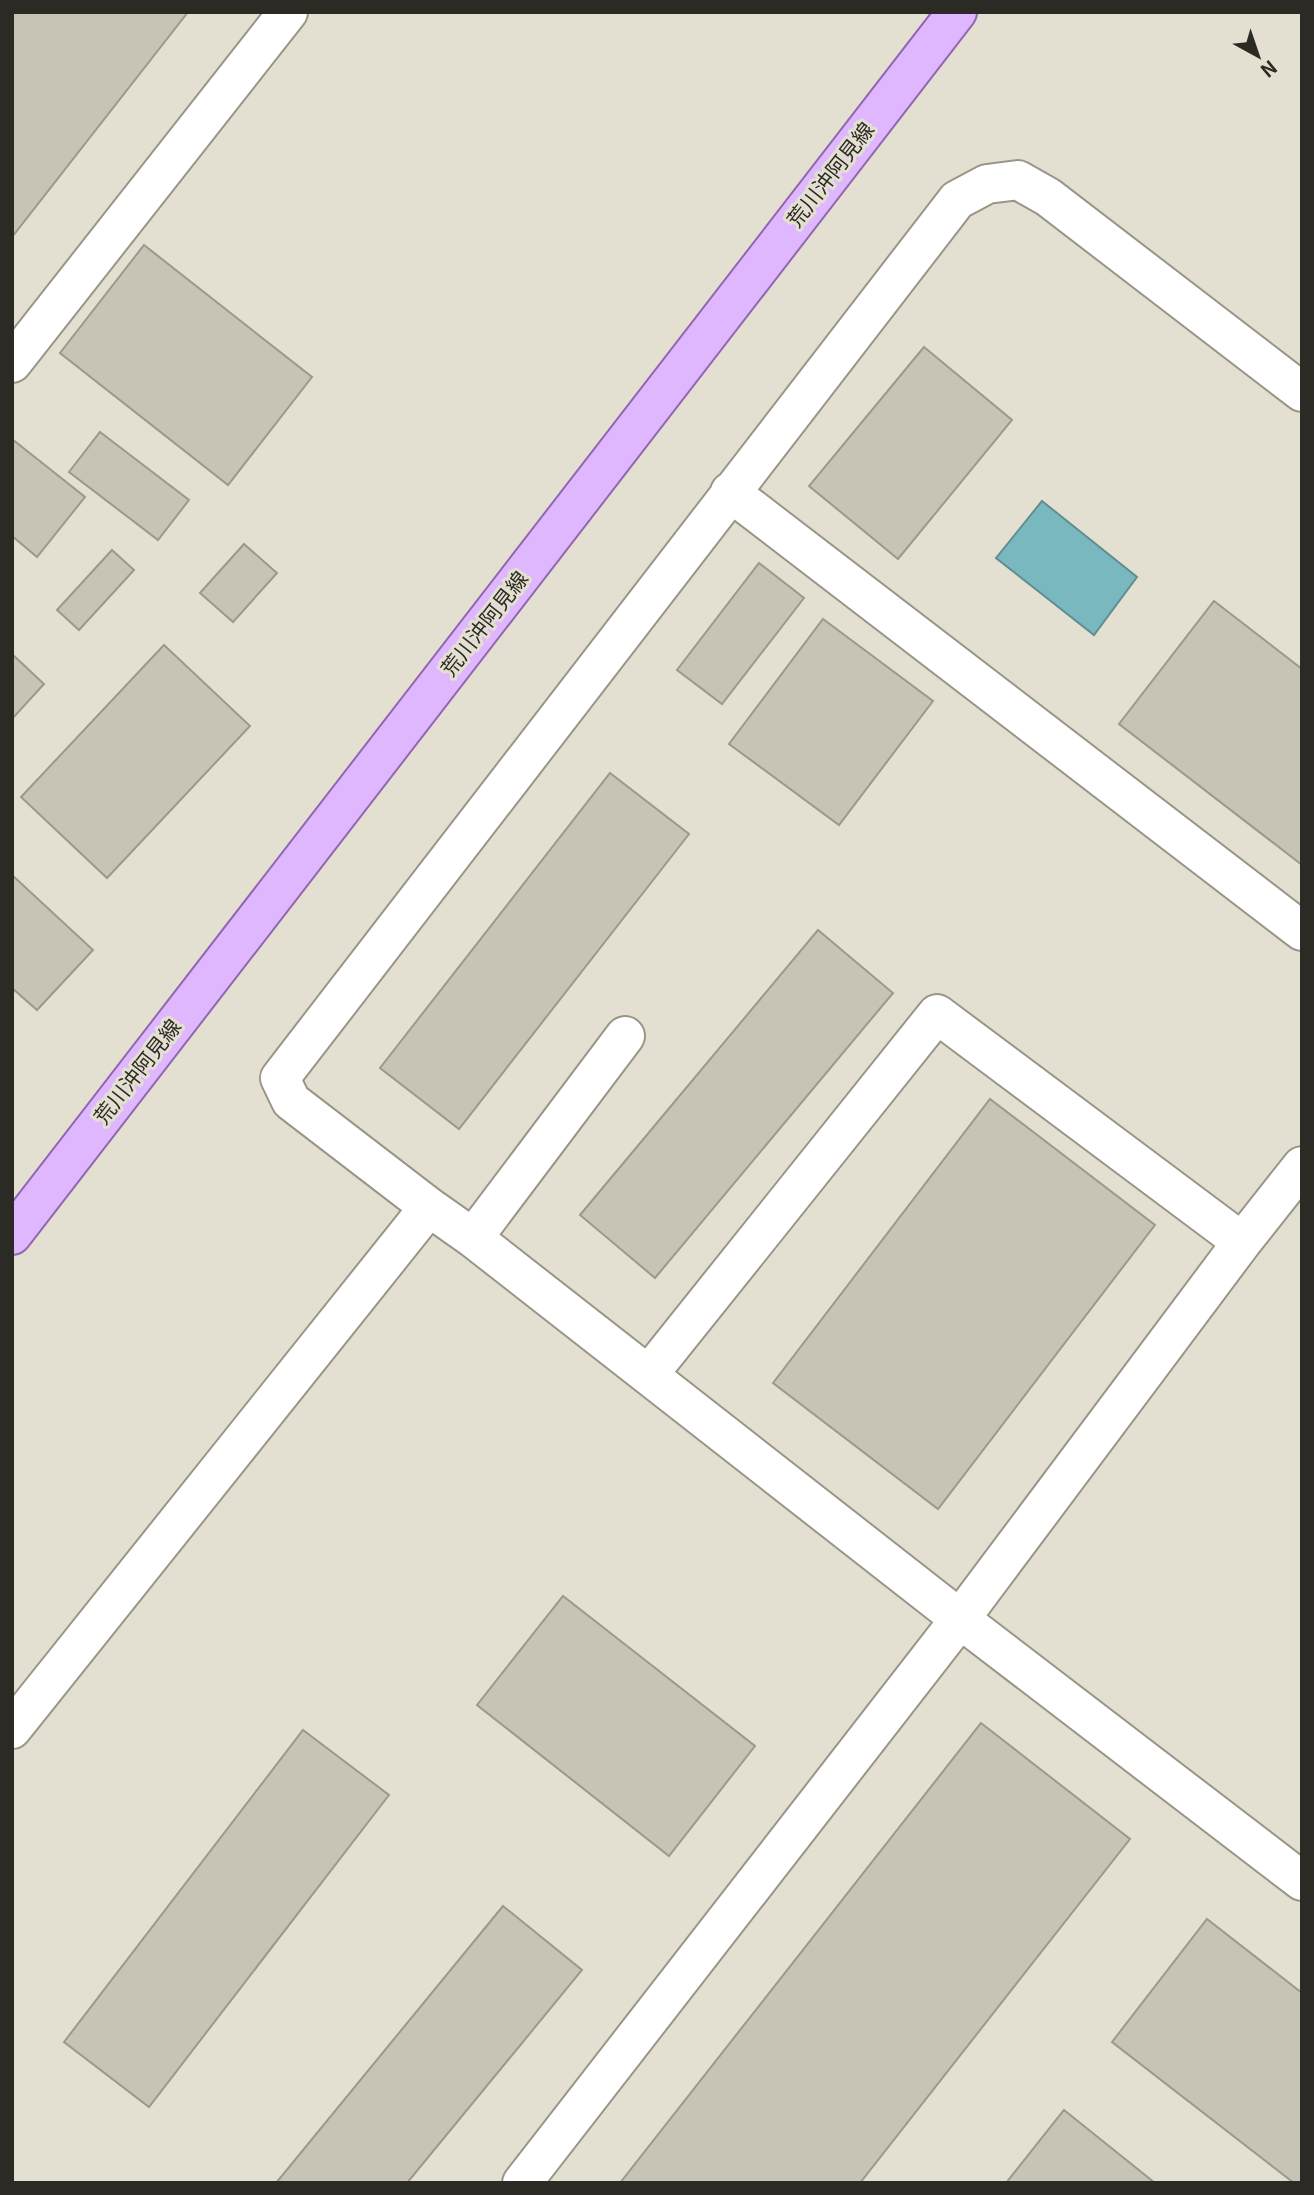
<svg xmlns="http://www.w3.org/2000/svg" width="1314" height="2195" viewBox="0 0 1314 2195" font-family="Georgia,'Noto Sans JP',serif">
<rect width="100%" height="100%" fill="#e4e0d1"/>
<path fill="#79b8be" stroke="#628d90" stroke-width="2" d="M1042 501 1137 577 1094 635 996 558Z"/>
<path fill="#c8c4b5" stroke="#9c988a" stroke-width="2" d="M12 12H188L12 237Z
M144 245 312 377 228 485 60 353Z
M924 347 1012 420 898 559 809 486Z
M100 432 189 500 158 540 69 472Z
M12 439 85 497 37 557 12 536Z
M244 544 277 573 233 622 200 593Z
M112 550 134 570 79 630 57 610Z
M759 563 804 598 722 704 677 670Z
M1214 601 1302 669V865L1119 724Z
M823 619 933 701 839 825 729 744Z
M164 645 250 726 107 878 21 797Z
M12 654 44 684 12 719Z
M610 773 689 834 459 1129 380 1068Z
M12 875 93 950 37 1010 12 988Z
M818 930 893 993 655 1278 580 1215Z
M990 1099 1155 1225 938 1509 773 1383Z
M563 1596 755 1746 669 1856 477 1705Z
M981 1723 1130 1839 860 2183H620Z
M303 1730 389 1795 149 2107 64 2042Z
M503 1906 582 1970 407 2183H276Z
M1207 1919 1302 1993V2183H1294L1112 2042Z
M1064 2110 1155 2183H1006Z"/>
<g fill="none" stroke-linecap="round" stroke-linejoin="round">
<g stroke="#999587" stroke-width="42">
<path id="minor" d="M12 363 288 12
M1302 392 1048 197 1018 180 987 184 957 200 280 1078 291 1101 429 1207 473 1238 960 1619 1302 1881
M730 492 1302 931
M473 1238 625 1036
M649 1374 937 1014 1242 1242
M12 1729 429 1207
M522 2183 960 1619 1242 1242 1302 1166"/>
</g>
<g stroke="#9266b1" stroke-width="42">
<path id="major" d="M12 1235 957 12"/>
</g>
<use href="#minor" stroke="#fff" stroke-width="38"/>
<use href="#major" stroke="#dfb7fe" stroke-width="38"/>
</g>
<g text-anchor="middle" stroke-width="6" stroke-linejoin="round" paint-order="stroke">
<g font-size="21" fill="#2b2a24" stroke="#e4e0d1">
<text transform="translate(831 175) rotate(-52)" y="7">荒川沖阿見線</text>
<text transform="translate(485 624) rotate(-52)" y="7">荒川沖阿見線</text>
<text transform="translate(138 1072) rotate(-52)" y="7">荒川沖阿見線</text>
</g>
</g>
<rect width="1314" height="2195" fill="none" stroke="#2b2a24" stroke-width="28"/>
<g transform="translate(1258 56) rotate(140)" stroke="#e4e0d1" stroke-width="5" paint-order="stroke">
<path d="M0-5L12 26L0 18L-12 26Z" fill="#2b2a24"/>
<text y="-10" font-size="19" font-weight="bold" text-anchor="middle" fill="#2b2a24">N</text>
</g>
</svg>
